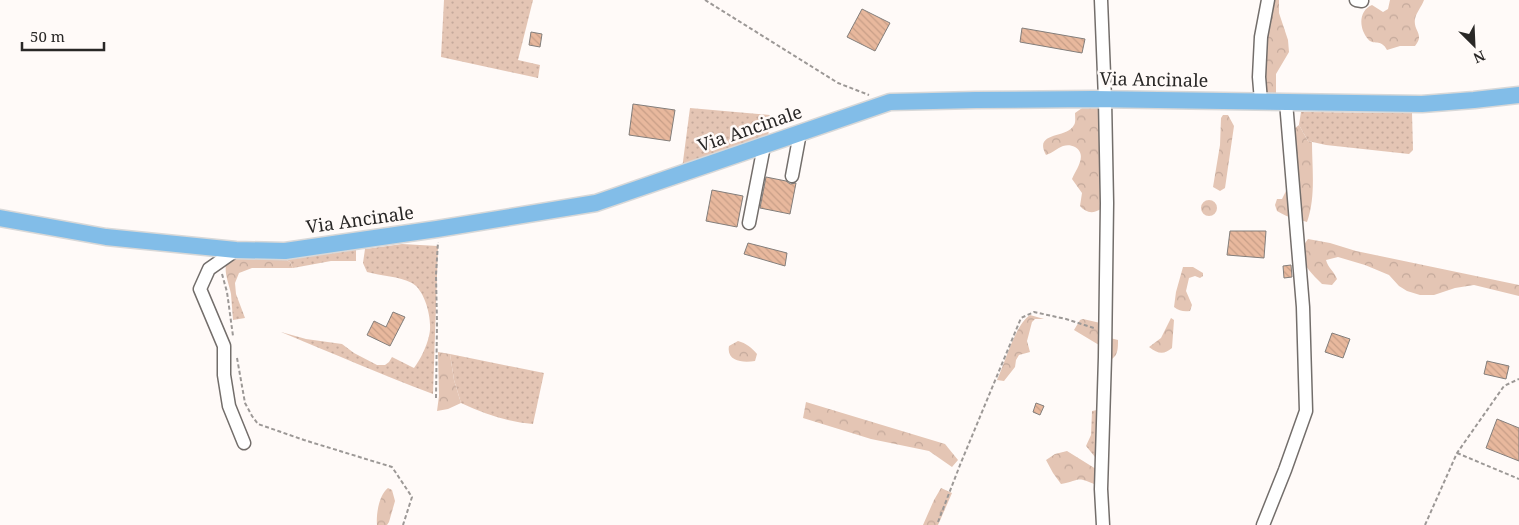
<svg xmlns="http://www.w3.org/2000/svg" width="1519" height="525" viewBox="0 0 1519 525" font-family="'Noto Serif',serif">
<defs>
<pattern id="grass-dots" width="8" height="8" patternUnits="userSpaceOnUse" patternTransform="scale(1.25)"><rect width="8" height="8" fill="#e4c5b4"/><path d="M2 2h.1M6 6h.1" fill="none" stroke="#c4a99b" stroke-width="1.8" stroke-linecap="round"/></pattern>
<pattern id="forest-crowns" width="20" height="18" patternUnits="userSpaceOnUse" patternTransform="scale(1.25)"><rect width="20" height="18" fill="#e4c5b4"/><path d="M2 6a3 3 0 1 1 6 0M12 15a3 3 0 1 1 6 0" fill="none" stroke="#c4a99b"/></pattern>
<pattern id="building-back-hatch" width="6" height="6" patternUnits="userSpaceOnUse" patternTransform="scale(1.25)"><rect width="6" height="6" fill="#e8b89d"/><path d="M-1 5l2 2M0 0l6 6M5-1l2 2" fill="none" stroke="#c79e87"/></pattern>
</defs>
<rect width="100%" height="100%" fill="#fffaf8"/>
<path fill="url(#grass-dots)" d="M444 0H533L518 60 540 65 538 78 441 57Z
M690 108 770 115 768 140 682 169Z
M1301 112 1412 113 1413 150 1409 154 1326 145 1308 141 1299 125Z
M402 244 438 246 433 394C382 375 332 353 281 332L306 339 342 344 354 353 377 365H385L389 362 392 357 414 368C421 358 426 348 429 336 433 322 426 291 412 283 399 276 381 276 367 272L363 263 365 249Z
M356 249V261H331L293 268 290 262 283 258Z
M231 294H236L245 318 233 320Z
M450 354 544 373 533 424C507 422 485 414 461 403L454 380Z
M1097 410 1096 469 1095 457 1086 446 1091 435 1092 411Z"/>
<path fill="url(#forest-crowns)" d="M1269 0H1279V13L1288 40 1289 52 1276 74V95L1263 94Z
M1390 0H1424C1422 6 1416 13 1415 19 1413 31 1425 34 1415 46H1400L1387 50C1381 38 1373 46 1368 39 1359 29 1358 11 1372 5L1383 12 1388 9Z
M1085 106H1104L1101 209C1093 214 1086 213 1080 206L1082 193 1072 179C1076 169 1088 155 1075 147 1071 145 1067 145 1063 146 1057 148 1053 153 1046 155 1033 131 1067 139 1074 125 1076 122 1075 117 1075 113Z
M1223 115H1228L1234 126 1225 188 1220 191 1213 187 1220 145 1221 118Z
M1299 125 1308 141 1312 142C1312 168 1316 197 1307 222 1295 218 1290 219 1277 211L1275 205 1277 199H1282L1286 191H1294L1292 134 1295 128Z
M1201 208a8 8 0 1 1 16 0a8 8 0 1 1-16 0Z
M1308 239 1330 243 1356 251 1519 285V296L1474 285 1455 288 1434 295H1420L1407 291 1399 286 1389 275 1365 265 1338 257 1326 260C1328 268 1334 271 1337 279L1332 285 1322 284C1308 270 1294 257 1308 239Z
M283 258 290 262 293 268H252L239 273 235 283 236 294H231C229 283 222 269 228 259Z
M1183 267H1193L1203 273V276L1200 278 1195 276 1189 278 1186 291 1192 305 1190 311C1184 312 1179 311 1174 307L1176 292Z
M1030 315 1044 319H1035L1032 322 1027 341 1030 352 1019 355 1016 360 1015 367 1004 381 997 380C1005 363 1015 325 1030 315Z
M1171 318 1174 320 1172 348C1164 355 1158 354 1149 347L1161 338Z
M1083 319 1109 325 1110 338 1118 340C1118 348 1118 355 1112 359L1107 357 1099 345 1074 330 1080 320Z
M738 341C746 343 752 348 757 354L755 361C744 363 726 362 729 346Z
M438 352 450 354 454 380 461 403 448 409 437 411 439 396Z
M806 402 945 444 958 460 952 467 929 451 871 439 803 418Z
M1067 451 1096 469V485C1075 475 1080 481 1061 484L1053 473 1046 460 1055 454Z
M388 488 392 490 395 501 389 522 387 525H377C376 514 379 495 388 488Z
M941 488 952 493 938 525H923L934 500Z"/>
<path fill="url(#building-back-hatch)" stroke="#837e7b" d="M862 9 890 23 875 51 847 37Z
M1022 28 1085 39 1082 53 1020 42Z
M531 32 542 34 540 47 529 45Z
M633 104 675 110 670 141 629 135Z
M766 177 786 181 790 184 796 183 790 214 760 208Z
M712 190 743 196 737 227 706 221Z
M1230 231H1266L1264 258 1227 255Z
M748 243 787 253 785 266 744 254Z
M1291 265 1292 277 1284 278 1283 266Z
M393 312 405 317 390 346 367 335 374 321 386 327Z
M1332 333 1350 339 1343 358 1325 352Z
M1487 361 1509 366 1506 379 1484 374Z
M1036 403 1044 406 1040 415 1033 412Z
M1497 419 1519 428V461L1486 448Z"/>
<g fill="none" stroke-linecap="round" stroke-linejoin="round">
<g stroke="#736e6b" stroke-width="15">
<path id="minor" d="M1101 0 1105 99 1107 203 1105 357 1101 489 1103 525
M1356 0 1362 1
M1261 101 1259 77 1261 37 1268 0
M792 176 800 133
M749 223 764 146
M236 250 209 269 200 289 224 346V375L229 406 244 443
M1263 525 1285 470 1306 411 1303 307 1286 102"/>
</g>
<g stroke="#d8d8d8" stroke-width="19">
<path id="major" d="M0 218 106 237 236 250 285 251 437 229 596 203 890 102 976 100 1093 99 1422 104 1474 100 1519 95"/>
</g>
<path stroke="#9c9896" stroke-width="2" stroke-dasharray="4 2.5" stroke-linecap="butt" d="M705 0 838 83 869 95
M222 274 227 292 233 336
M237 358 245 403 252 416 258 424 304 440 392 467 412 497 403 525
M436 398 437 323 436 275 438 242
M1457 453 1519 479
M938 522 960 465 1021 318 1034 312 1066 319 1094 328
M1425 525 1457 453 1504 386 1519 379"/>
<use href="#minor" stroke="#fff" stroke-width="12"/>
<use href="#major" stroke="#82bde8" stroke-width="16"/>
</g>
<g text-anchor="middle" stroke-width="5" stroke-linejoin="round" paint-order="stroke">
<g font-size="18" fill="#292726" stroke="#fffaf8">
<text transform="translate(1154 80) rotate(1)" y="6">Via Ancinale</text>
<text transform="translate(750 129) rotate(-19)" y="6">Via Ancinale</text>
<text transform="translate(360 220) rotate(-8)" y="6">Via Ancinale</text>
</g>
</g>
<g transform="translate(1474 45) rotate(156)" stroke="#fffaf8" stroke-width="4" paint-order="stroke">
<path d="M0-4L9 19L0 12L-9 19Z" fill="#292726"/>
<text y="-8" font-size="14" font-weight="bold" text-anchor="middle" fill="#292726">N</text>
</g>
<path d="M22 42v8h82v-8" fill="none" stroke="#292726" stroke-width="2.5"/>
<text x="30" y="42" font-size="15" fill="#292726" stroke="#fffaf8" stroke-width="4" paint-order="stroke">50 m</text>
</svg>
